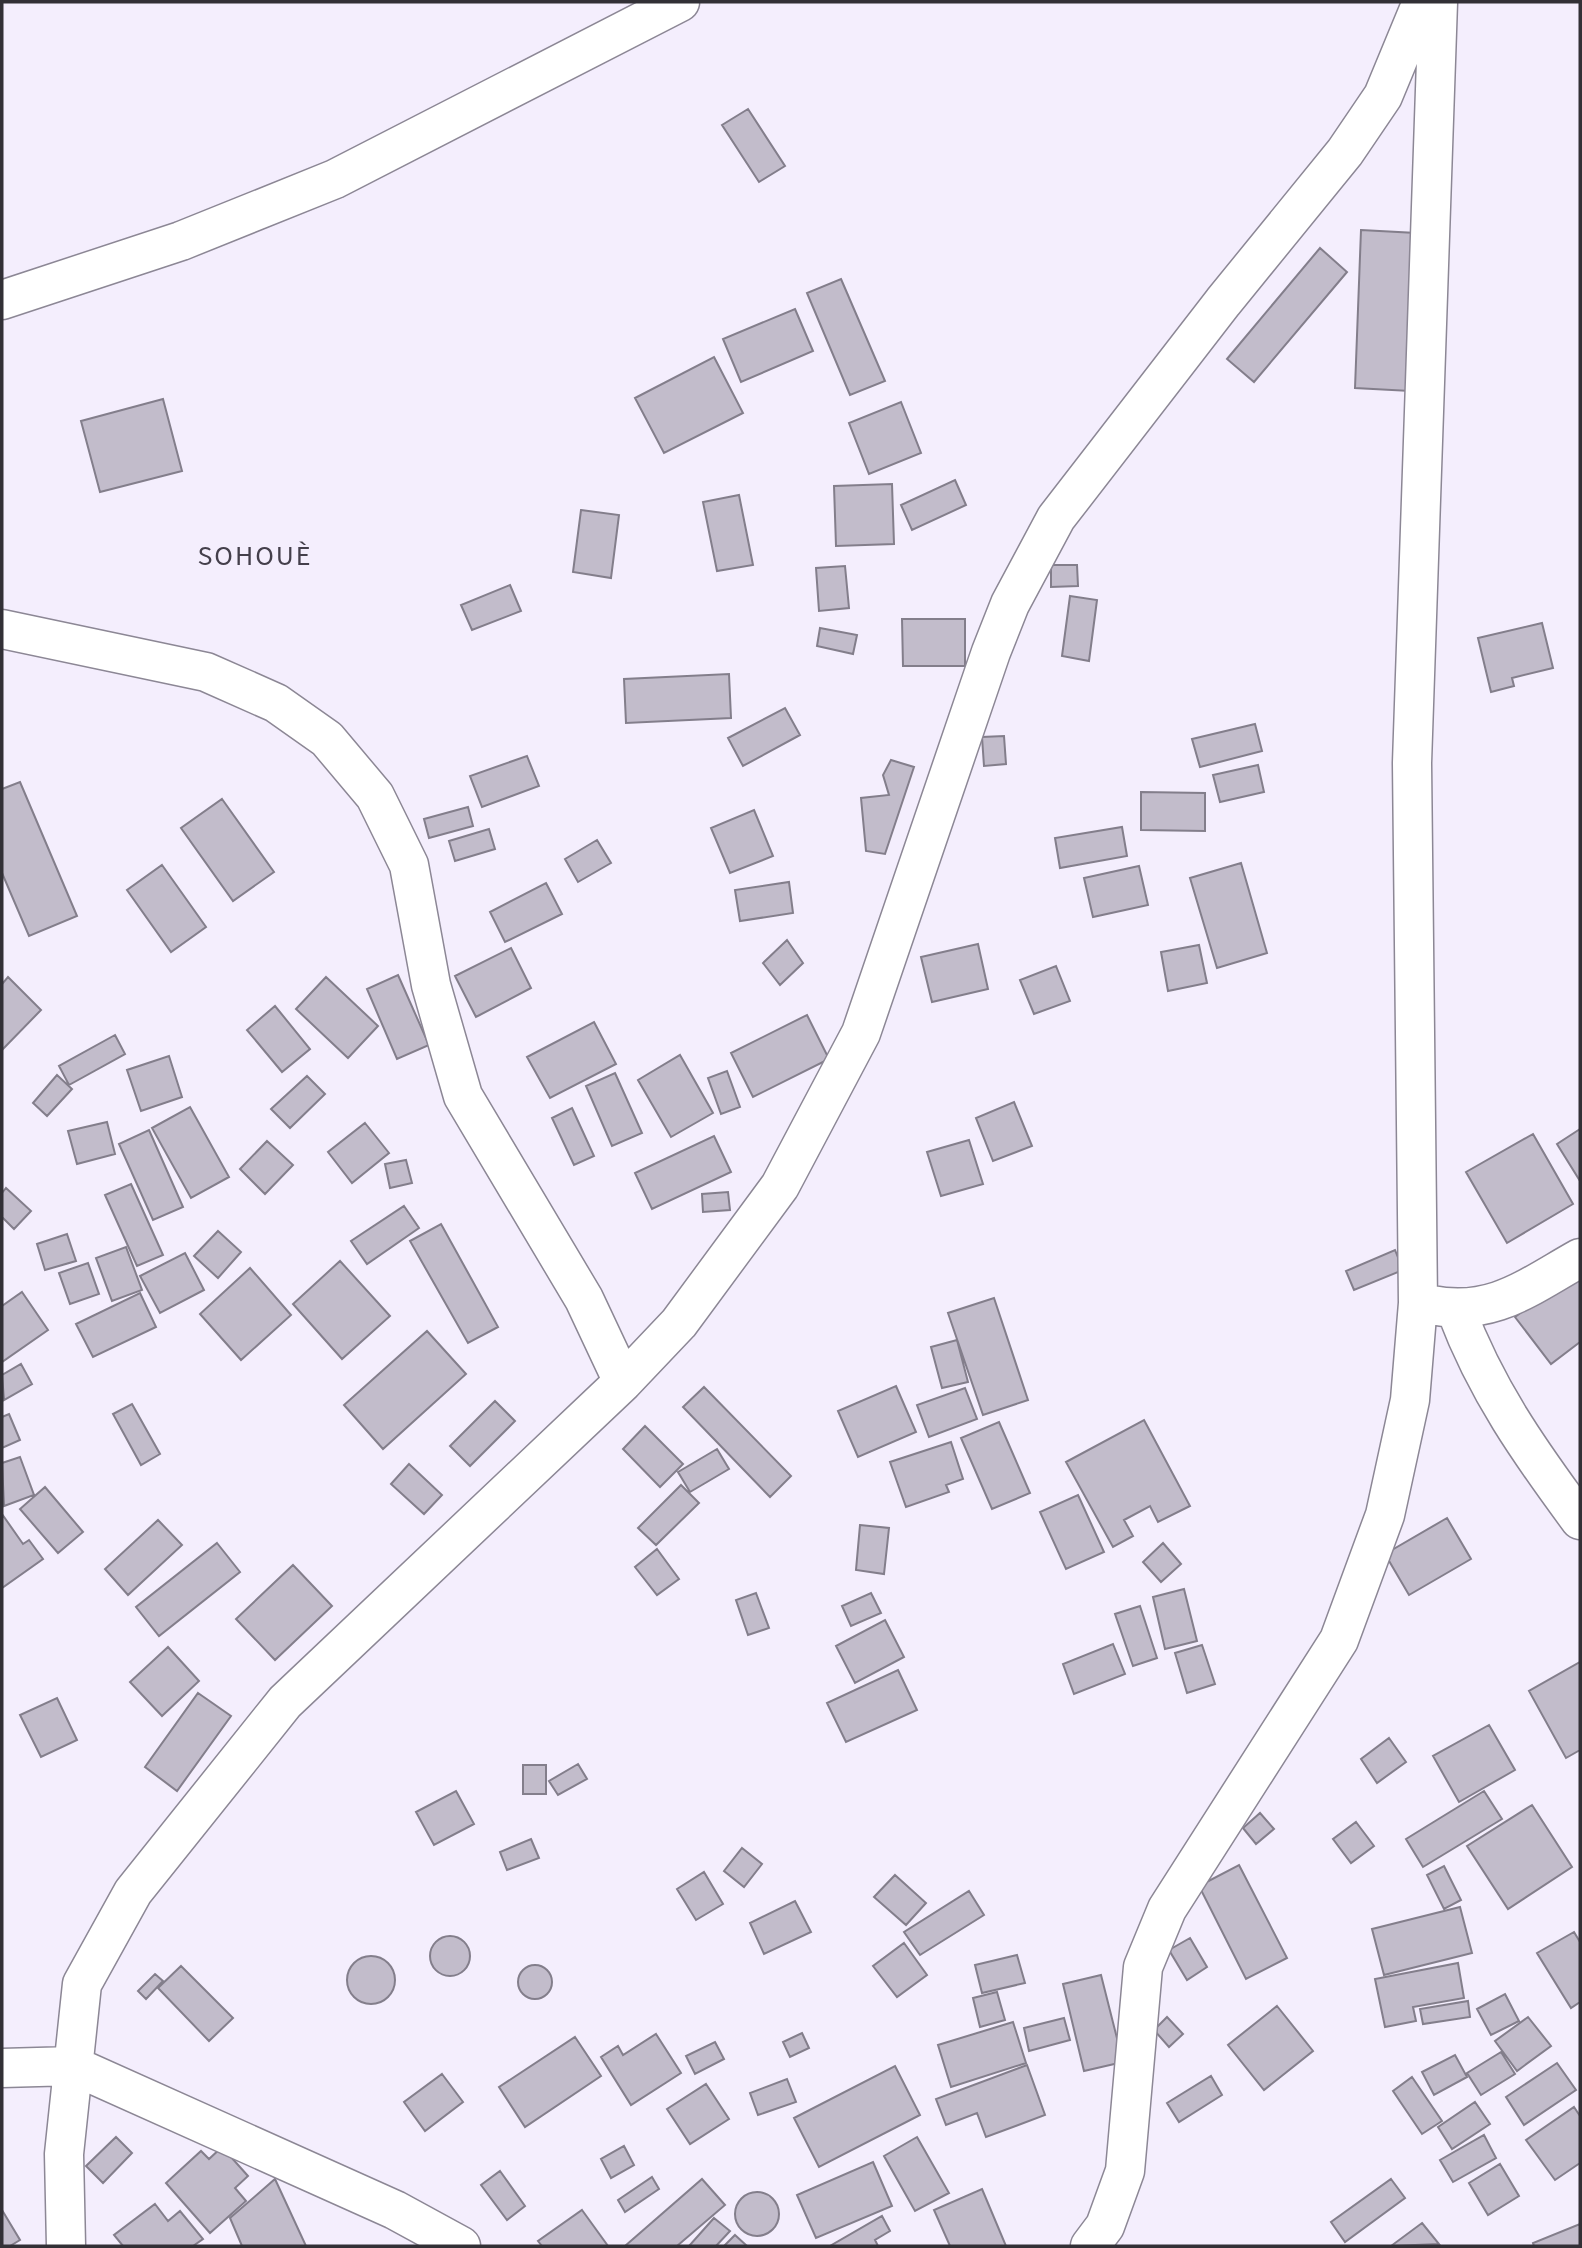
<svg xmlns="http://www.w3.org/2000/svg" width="1582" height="2248" viewBox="0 0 1582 2248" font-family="'Source Sans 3',sans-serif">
<rect width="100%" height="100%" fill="#f4eefd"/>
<path fill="#c2bccb" stroke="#837e8b" stroke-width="2" d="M748 109 785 166 759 182 722 125Z
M1361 230 1416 233 1410 391 1355 388Z
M1320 248 1347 272 1254 382 1227 359Z
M841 279 885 381 850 395 807 293Z
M795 309 813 351 741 382 723 339Z
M714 357 743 413 664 453 635 398Z
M163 399 182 471 100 492 81 421Z
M901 402 921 453 869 474 849 423Z
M955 480 966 505 912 530 901 505Z
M892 484 894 544 836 546 834 486Z
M739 495 753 565 717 571 703 502Z
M581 510 619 515 611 578 573 572Z
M1051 565H1077L1078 586 1051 587Z
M845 566 849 608 819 611 816 568Z
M510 585 521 611 472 630 461 605Z
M1070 596 1097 600 1089 661 1062 656Z
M902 619H965V666H903Z
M1542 623 1553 668 1512 678 1514 686 1491 692 1478 638Z
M820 628 857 635 853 654 817 646Z
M729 674 731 718 626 723 624 679Z
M785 708 800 735 743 766 728 738Z
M1255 724 1262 751 1200 767 1192 739Z
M1004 736 1006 764 984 766 982 737Z
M527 756 539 786 482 807 470 776Z
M891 760 914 767 885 854 866 851 861 798 889 795 883 775Z
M1258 765 1264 792 1220 802 1213 775Z
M20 782 77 916 29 936 2 873V789Z
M1141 792 1205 793V831L1141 830Z
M222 799 274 872 233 901 181 828Z
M468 807 473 826 429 838 424 819Z
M754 810 773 856 730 873 711 828Z
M1122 827 1127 856 1060 868 1055 838Z
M489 829 495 849 455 861 449 841Z
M597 840 611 863 578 882 565 859Z
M1241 863 1267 953 1217 968 1190 878Z
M162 865 206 927 171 952 127 890Z
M1139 866 1148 905 1093 917 1084 878Z
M789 882 793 913 740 921 735 890Z
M546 883 562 914 505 942 490 912Z
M787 940 803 963 780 985 763 963Z
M978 944 988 989 932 1002 921 957Z
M1199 945 1207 983 1168 991 1161 952Z
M511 948 531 988 476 1017 455 976Z
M1056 966 1070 1001 1034 1014 1020 980Z
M398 975 429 1045 397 1059 367 989Z
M8 977 41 1010 2 1050V984Z
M326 977 378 1026 348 1058 296 1009Z
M275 1006 310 1049 282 1072 247 1030Z
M807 1015 829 1059 753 1097 731 1053Z
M594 1022 616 1064 550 1098 527 1057Z
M115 1035 125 1054 69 1085 59 1066Z
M680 1055 713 1113 671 1137 638 1080Z
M169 1056 182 1097 141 1111 127 1070Z
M727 1071 740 1107 721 1114 708 1078Z
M615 1073 642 1133 612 1146 586 1086Z
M57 1075 72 1089 47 1116 33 1103Z
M307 1076 325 1094 290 1128 271 1109Z
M1014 1102 1032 1146 993 1161 976 1118Z
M190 1107 229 1177 191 1198 152 1128Z
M572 1108 594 1156 574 1165 552 1118Z
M107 1122 115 1154 77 1164 68 1131Z
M365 1123 389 1153 352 1183 328 1152Z
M1580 1129V1181L1557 1144Z
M149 1130 183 1207 153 1220 119 1144Z
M1533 1134 1573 1204 1507 1243 1466 1172Z
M714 1136 731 1172 652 1209 635 1173Z
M969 1140 983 1184 941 1196 927 1152Z
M267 1141 293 1165 265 1194 240 1169Z
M406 1160 412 1183 390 1188 385 1164Z
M131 1184 163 1255 137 1266 105 1195Z
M6 1188 31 1211 14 1229 2 1217V1193Z
M728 1192 730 1210 703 1212 702 1194Z
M404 1206 419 1228 367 1264 351 1241Z
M441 1224 498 1327 468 1343 410 1241Z
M218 1231 241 1252 218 1278 194 1256Z
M67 1234 76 1261 45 1270 37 1244Z
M126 1247 142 1290 112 1301 96 1258Z
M1395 1250 1403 1270 1354 1290 1346 1271Z
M185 1253 204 1290 160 1313 140 1276Z
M340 1261 390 1316 342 1359 293 1304Z
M88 1263 99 1294 70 1304 59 1273Z
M250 1268 291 1315 241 1360 200 1314Z
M1580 1268V1342L1551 1364 1515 1317Z
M22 1292 48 1330 2 1362V1306Z
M140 1293 156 1327 93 1357 76 1324Z
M994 1298 1028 1400 983 1415 948 1313Z
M427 1331 466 1374 383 1449 344 1405Z
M957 1340 968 1382 942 1388 931 1347Z
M21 1364 32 1384 4 1400 2 1375Z
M896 1386 916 1432 858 1457 838 1411Z
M704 1387 791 1476 770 1497 683 1407Z
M965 1388 977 1419 929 1437 917 1405Z
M495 1401 515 1421 470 1466 450 1446Z
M132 1404 160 1454 141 1465 113 1414Z
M9 1414 20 1440 2 1448V1417Z
M1144 1420 1190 1506 1158 1522 1150 1506 1124 1520 1133 1536 1113 1547 1066 1462Z
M999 1422 1030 1493 992 1509 961 1438Z
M645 1426 683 1464 660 1487 623 1449Z
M951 1442 963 1479 946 1485 949 1492 906 1507 890 1462Z
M717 1449 729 1469 690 1492 678 1472Z
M20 1457 34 1495 4 1506 2 1463Z
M409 1464 442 1495 424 1514 391 1484Z
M681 1485 699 1503 656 1545 638 1528Z
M45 1487 83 1532 58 1553 20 1509Z
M1078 1495 1104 1552 1066 1569 1040 1512Z
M2 1514 23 1544 29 1540 43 1559 2 1588Z
M1447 1518 1471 1559 1409 1595 1385 1554Z
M158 1520 182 1545 128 1595 105 1569Z
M860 1525 889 1528 884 1574 856 1570Z
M217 1543 240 1572 159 1636 136 1607Z
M1163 1543 1181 1564 1161 1582 1143 1562Z
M657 1549 679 1579 657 1595 635 1567Z
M293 1565 332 1606 275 1660 236 1619Z
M1184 1589 1197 1641 1165 1649 1153 1597Z
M756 1593 769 1628 748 1635 736 1600Z
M871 1593 881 1613 851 1626 842 1606Z
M1140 1606 1157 1658 1133 1666 1115 1614Z
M885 1620 904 1657 855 1683 836 1646Z
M1113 1644 1125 1674 1074 1694 1063 1664Z
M1202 1645 1215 1684 1187 1693 1175 1653Z
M168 1647 199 1681 162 1716 130 1682Z
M1580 1662V1750L1566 1758 1529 1691Z
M898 1670 917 1710 846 1742 827 1703Z
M198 1693 231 1716 177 1791 145 1767Z
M57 1698 77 1740 41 1757 20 1715Z
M1489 1725 1515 1770 1459 1802 1433 1756Z
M1389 1738 1406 1762 1377 1783 1361 1759Z
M578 1764 587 1779 558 1795 549 1781Z
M523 1765H546V1794H523Z
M456 1791 474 1824 434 1845 416 1812Z
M1484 1791 1502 1819 1423 1867 1406 1839Z
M1532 1805 1572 1867 1508 1909 1467 1846Z
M1260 1813 1274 1829 1256 1844 1243 1828Z
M1356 1822 1374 1846 1351 1863 1333 1839Z
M531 1839 539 1858 507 1870 500 1852Z
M742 1848 762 1864 744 1887 724 1871Z
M1239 1865 1287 1958 1246 1979 1199 1886Z
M1444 1866 1461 1900 1444 1909 1427 1875Z
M704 1872 723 1904 696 1920 677 1889Z
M895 1875 926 1903 906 1925 874 1897Z
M969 1891 984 1915 920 1955 904 1932Z
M795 1901 811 1932 764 1954 750 1923Z
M1460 1907 1472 1953 1384 1975 1372 1929Z
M1574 1932 1580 1942V2002L1571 2008 1537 1953Z
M430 1956a20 20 0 1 1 40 0a20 20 0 1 1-40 0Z
M1190 1938 1207 1967 1187 1980 1169 1950Z
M904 1943 927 1975 897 1997 873 1966Z
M1017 1955 1025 1983 982 1993 975 1965Z
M347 1980a24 24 0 1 1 48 0a24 24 0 1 1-48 0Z
M1458 1963 1464 1998 1413 2007 1416 2021 1385 2027 1375 1979Z
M518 1982a17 17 0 1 1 34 0a17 17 0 1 1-34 0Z
M181 1966 233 2018 209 2041 158 1988Z
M155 1974 163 1981 146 1999 138 1991Z
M1101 1975 1123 2062 1084 2071 1063 1984Z
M997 1992 1005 2020 980 2027 973 1998Z
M1505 1994 1519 2021 1491 2035 1477 2009Z
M1468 2001 1470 2017 1423 2024 1420 2009Z
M1277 2006 1313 2051 1264 2090 1228 2045Z
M1167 2017 1183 2034 1169 2047 1154 2030Z
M1528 2017 1551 2046 1517 2071 1495 2041Z
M1064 2018 1070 2040 1029 2051 1024 2028Z
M1013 2022 1026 2063 951 2087 938 2045Z
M802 2033 809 2048 790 2057 783 2042Z
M656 2034 681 2073 631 2105 601 2057 618 2046 623 2055Z
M575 2037 601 2076 525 2127 499 2087Z
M715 2042 724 2059 695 2074 686 2056Z
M1501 2052 1515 2074 1481 2095 1467 2073Z
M1455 2055 1467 2077 1434 2095 1422 2072Z
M1557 2063 1576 2090 1524 2125 1506 2097Z
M1027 2065 1045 2115 986 2137 977 2113 946 2125 936 2099Z
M895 2066 920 2115 819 2167 794 2118Z
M442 2074 463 2102 425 2131 404 2102Z
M1211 2076 1222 2095 1179 2122 1167 2103Z
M1412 2077 1442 2121 1422 2134 1393 2091Z
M787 2079 796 2102 758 2115 750 2093Z
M706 2084 729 2119 690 2144 667 2109Z
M1475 2102 1490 2124 1452 2149 1438 2127Z
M1574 2107 1580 2116V2163L1555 2180 1526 2140Z
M1484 2135 1496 2158 1453 2182 1440 2160Z
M116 2137 132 2153 103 2183 86 2166Z
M917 2137 949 2193 915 2211 884 2156Z
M624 2146 634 2165 611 2178 601 2159Z
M222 2147 248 2176 235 2188 246 2201 210 2233 166 2183 201 2151 209 2159Z
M873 2162 892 2206 816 2238 797 2195Z
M1500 2164 1519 2196 1488 2215 1469 2183Z
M500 2171 525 2206 507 2220 481 2185Z
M652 2177 659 2189 625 2212 618 2200Z
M275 2179 306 2246H242L230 2218Z
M702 2179 725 2205 677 2246H625Z
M1391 2179 1405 2198 1345 2242 1331 2222Z
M982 2189 1006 2246H950L934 2210Z
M735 2214a22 22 0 1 1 44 0a22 22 0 1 1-44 0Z
M155 2204 168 2221 180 2211 203 2239 193 2246H123L114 2235Z
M2 2210 20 2240 10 2246H2Z
M582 2210 608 2246H542L538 2241Z
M882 2216 890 2231 875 2240 878 2246H830Z
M714 2218 730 2231 716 2246H689Z
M1422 2223 1439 2244 1391 2246Z
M1580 2224V2246H1534L1533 2243Z
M735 2235 747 2246H724Z"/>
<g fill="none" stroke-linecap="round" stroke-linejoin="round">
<g stroke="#8c8795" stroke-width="41">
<path id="minor" d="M2 300 181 241 335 179 680 2
M2 629 206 672 276 703 327 739 375 796 409 865 431 985 463 1096 584 1299 623 1382
M1431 1305C1493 1317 1528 1287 1580 1258
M1456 1310C1486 1390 1529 1451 1580 1520
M2 2068 74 2066 395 2210 461 2246
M66 2246 64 2154 82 1984 133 1892 285 1702 623 1382 679 1323 780 1186 861 1033 991 652 1010 604 1056 518 1223 302 1345 152 1383 96 1422 2
M1090 2246 1105 2226 1125 2171 1143 1967 1167 1909 1339 1640 1385 1515 1410 1400 1418 1303 1412 763 1438 2"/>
</g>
<use href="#minor" stroke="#fff" stroke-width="38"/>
</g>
<g text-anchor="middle" stroke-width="7" stroke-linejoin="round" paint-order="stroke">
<g font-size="28" letter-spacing="2" fill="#443f4b" stroke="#f4eefd">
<text x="255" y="565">SOHOUÈ</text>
</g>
</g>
<rect width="1582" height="2248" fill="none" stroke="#323036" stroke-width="7"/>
</svg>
